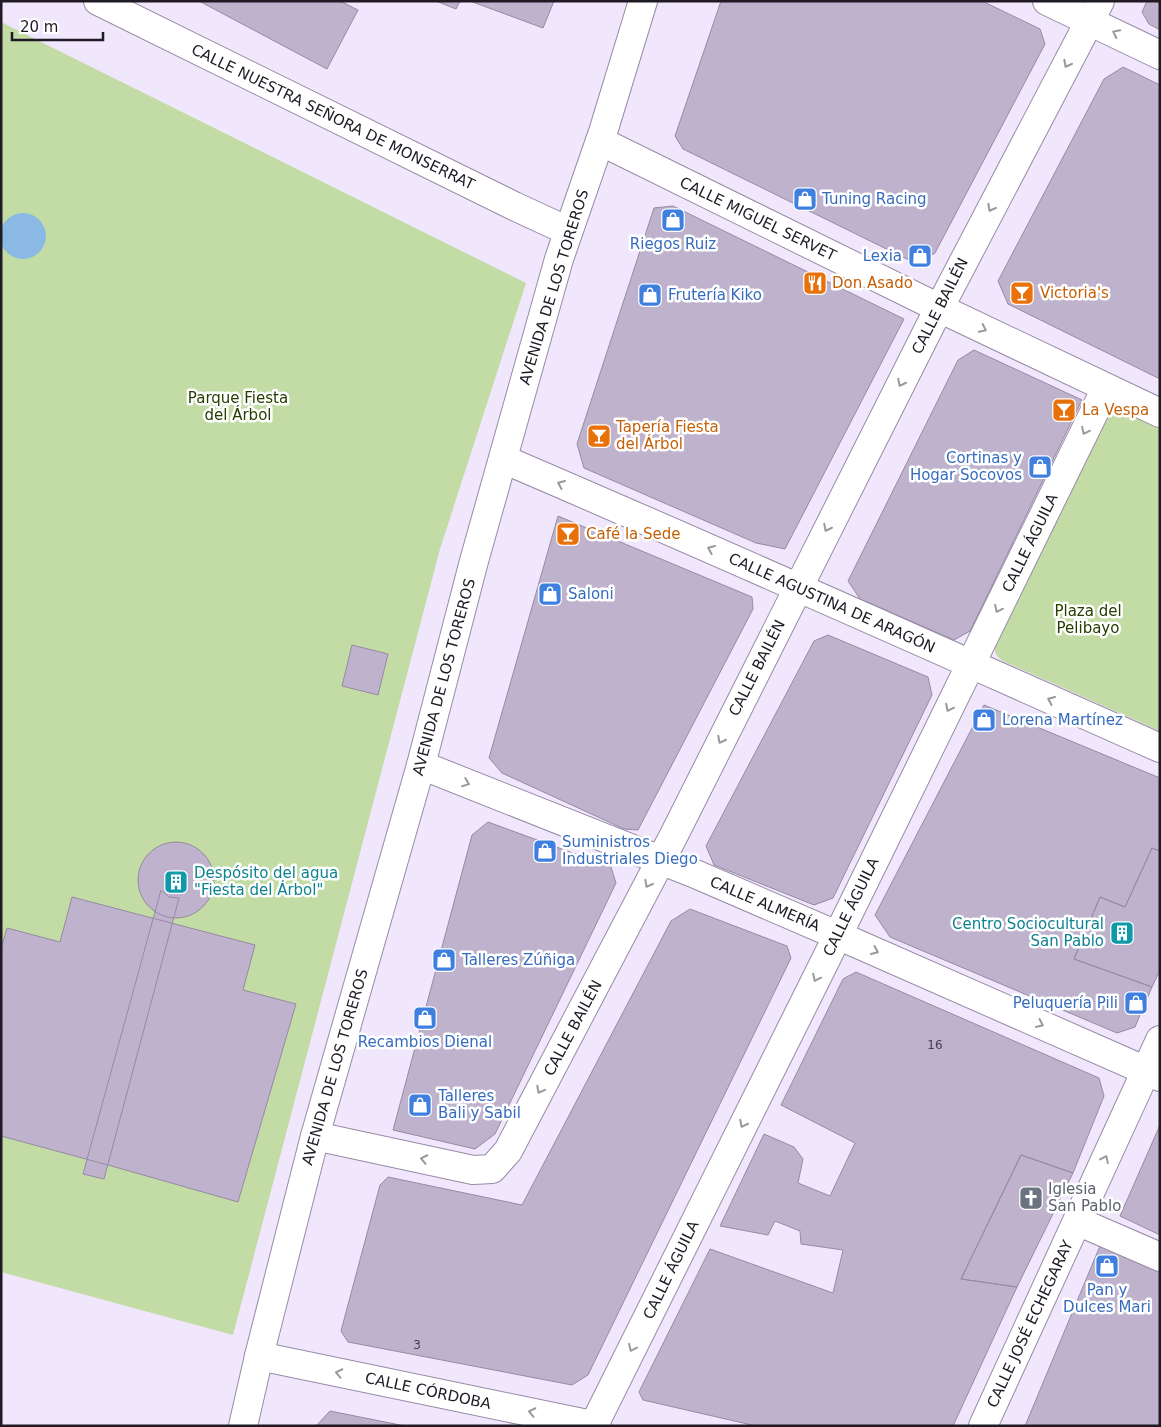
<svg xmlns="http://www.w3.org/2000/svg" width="1161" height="1427" viewBox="0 0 1161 1427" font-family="'DejaVu Sans',sans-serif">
<rect width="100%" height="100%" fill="#f1e7fd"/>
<path fill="#c3dba5" d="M1 22 526 283 440 549 233 1335 1 1272Z
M1125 410 1160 422V731L1003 661C996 657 994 652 995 644L1107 419 1113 414Z"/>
<path fill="#8abae4" d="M0 236a23 23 0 1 1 46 0a23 23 0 1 1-46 0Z"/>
<path fill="#beb2cd" stroke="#968aa4" d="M199 1H340L358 10 327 69Z
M436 1H460L456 9Z
M470 1H554L543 28Z
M721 1H982L1040 29 1045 44 935 253 917 264 683 149 675 136Z
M1147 1H1160V30L1149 24 1142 12Z
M1123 67 1160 85V379L1008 304 998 281 1104 79Z
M673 206 904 319 785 549 756 543 584 468 577 444 654 208Z
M974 350 1082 400 970 631 954 640 860 599 848 581 958 360Z
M558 516 752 597 753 609 638 830 624 829 502 773 489 758Z
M828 635 928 677 932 695 833 898 814 905 714 865 706 846 814 641Z
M352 645 388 654 378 695 342 686Z
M984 705 1160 778V851L1152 848 1125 907 1100 897 1074 959 1152 987 1135 1027 1117 1033 890 937 875 915Z
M488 822 611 867 616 883 495 1134 475 1149 393 1130 472 835Z
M138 880a38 38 0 1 1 76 0a38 38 0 1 1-76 0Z
M1152 848 1160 851V970L1152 987 1074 959 1100 897 1125 907Z
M161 890 169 897 179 898 104 1179 83 1174Z
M72 897 255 945 243 990 296 1004 238 1202 108 1165 1 1136V949L7 928 60 942Z
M690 909 787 946 791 958 588 1375 572 1385 348 1342 341 1331 380 1185 388 1177 522 1205 671 921Z
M856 972 1099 1078 1104 1096 1073 1173 1021 1155 961 1279 1017 1287 953 1426H756L643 1400 639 1392 710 1249 833 1293 843 1250 801 1244 800 1231 775 1221 768 1235 720 1226 764 1134 794 1147 803 1159 798 1183 830 1196 855 1143 781 1105 843 979Z
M1160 1125V1235L1120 1216Z
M1021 1155 1073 1173 1017 1287 961 1279Z
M1100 1246 1160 1270V1426H1025Z
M330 1411 405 1426H316Z"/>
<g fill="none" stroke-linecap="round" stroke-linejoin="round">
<g stroke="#978ba5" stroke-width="30">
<path id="minor" d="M98 1 514 206 568 231
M1047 1 1160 55
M600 141 939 308 1160 413
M503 459C723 553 941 651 1160 748
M421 765 693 873 860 945 1160 1077
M315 1136 473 1170 492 1169 508 1151 674 835 931 324 1100 1
M1077 1221 1160 1257
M259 1356 597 1426
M594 1425 838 935 1106 388
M983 1426 1160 1040"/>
</g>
<g stroke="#978ba5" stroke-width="30">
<path id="major" d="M259 1356 315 1136 421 765 474 561 559 259 603 132 643 1"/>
</g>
<g stroke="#978ba5" stroke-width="30">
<path id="highway" d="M243 1426 259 1356"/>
</g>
<use href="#minor" stroke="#fff" stroke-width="28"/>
<use href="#major" stroke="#fff" stroke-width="28"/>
<use href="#highway" stroke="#fff" stroke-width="28"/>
</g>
<defs><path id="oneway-chevron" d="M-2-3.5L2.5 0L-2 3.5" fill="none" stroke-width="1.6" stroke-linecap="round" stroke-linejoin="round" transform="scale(1.25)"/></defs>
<g stroke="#9a989c">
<use href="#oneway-chevron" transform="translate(1116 33) rotate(-154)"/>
<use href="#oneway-chevron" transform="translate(1067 64) rotate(118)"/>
<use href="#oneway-chevron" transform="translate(991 208) rotate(118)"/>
<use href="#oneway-chevron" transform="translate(983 329) rotate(26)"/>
<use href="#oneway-chevron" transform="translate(901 383) rotate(117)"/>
<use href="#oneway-chevron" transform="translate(1085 431) rotate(116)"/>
<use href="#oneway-chevron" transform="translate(561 484) rotate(-156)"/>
<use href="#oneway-chevron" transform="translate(827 528) rotate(117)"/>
<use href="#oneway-chevron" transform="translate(711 549) rotate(-157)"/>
<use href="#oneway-chevron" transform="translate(998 609) rotate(116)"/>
<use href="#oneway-chevron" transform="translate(1051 700) rotate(-156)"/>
<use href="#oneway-chevron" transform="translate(949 708) rotate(116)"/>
<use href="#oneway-chevron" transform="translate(721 740) rotate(117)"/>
<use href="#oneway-chevron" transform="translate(466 783) rotate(21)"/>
<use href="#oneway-chevron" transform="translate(648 884) rotate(118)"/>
<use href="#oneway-chevron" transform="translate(875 951) rotate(24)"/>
<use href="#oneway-chevron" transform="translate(816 978) rotate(116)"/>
<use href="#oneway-chevron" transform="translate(1040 1024) rotate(24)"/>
<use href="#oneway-chevron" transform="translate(540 1090) rotate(118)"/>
<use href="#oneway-chevron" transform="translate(743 1124) rotate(117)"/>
<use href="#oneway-chevron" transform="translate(424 1159) rotate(-168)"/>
<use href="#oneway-chevron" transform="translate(1105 1159) rotate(-65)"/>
<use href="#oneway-chevron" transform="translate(632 1348) rotate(116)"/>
<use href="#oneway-chevron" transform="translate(339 1373) rotate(-168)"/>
<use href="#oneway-chevron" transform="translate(532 1412) rotate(-168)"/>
</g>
<defs>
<g id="shop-square" transform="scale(1.25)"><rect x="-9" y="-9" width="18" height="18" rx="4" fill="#3f7fe0" stroke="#fff"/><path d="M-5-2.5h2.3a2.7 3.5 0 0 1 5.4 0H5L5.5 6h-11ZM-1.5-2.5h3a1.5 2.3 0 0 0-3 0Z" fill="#fff"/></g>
<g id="restaurant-square" transform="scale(1.25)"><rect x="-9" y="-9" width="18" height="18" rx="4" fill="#e8710a" stroke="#fff"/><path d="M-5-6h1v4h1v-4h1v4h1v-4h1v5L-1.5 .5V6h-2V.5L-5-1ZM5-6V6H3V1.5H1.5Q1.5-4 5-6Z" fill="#fff"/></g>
<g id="bar-square" transform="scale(1.25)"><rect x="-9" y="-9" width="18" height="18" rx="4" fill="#e8710a" stroke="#fff"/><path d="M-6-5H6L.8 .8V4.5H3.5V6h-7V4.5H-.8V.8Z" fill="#fff"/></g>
<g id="building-square" transform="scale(1.25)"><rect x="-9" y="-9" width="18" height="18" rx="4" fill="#0f9aa8" stroke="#fff"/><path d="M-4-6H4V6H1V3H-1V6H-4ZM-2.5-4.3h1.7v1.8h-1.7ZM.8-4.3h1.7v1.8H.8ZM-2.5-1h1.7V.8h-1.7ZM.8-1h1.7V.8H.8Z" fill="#fff"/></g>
<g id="church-square" transform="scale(1.25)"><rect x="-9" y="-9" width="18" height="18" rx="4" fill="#6b7280" stroke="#fff"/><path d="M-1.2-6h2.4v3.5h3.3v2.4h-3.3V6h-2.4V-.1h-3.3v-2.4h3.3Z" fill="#fff"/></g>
</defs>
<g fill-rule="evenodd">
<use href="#shop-square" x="805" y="199"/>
<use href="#shop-square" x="673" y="220"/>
<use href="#shop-square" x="920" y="256"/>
<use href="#restaurant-square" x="815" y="283"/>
<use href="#bar-square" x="1022" y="293"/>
<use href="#shop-square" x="650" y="295"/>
<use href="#bar-square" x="1064" y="410"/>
<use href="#bar-square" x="599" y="436"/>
<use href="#shop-square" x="1040" y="467"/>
<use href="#bar-square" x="568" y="534"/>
<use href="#shop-square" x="550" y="594"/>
<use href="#shop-square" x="984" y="720"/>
<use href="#shop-square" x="545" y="851"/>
<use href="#building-square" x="176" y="882"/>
<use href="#building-square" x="1122" y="933"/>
<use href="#shop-square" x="444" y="960"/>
<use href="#shop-square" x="1136" y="1003"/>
<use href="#shop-square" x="425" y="1018"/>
<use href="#shop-square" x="420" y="1105"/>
<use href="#church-square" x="1031" y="1198"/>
<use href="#shop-square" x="1107" y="1266"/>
</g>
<g text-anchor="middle" stroke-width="5" stroke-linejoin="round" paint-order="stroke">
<g font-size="12" fill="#47404e">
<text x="935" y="1049">16</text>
<text x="417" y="1349">3</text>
</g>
<g font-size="15" fill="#1f1a24" stroke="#fff">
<text transform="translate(333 117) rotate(26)" y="5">CALLE NUESTRA SEÑORA DE MONSERRAT</text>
<text transform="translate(758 219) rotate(26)" y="5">CALLE MIGUEL SERVET</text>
<text transform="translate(554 287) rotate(-73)" y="5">AVENIDA DE LOS TOREROS</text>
<text transform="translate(940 306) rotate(-63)" y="5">CALLE BAILÉN</text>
<text transform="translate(1030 543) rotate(-64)" y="5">CALLE ÁGUILA</text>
<text transform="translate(832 603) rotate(24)" y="5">CALLE AGUSTINA DE ARAGÓN</text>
<text transform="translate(757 668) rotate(-63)" y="5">CALLE BAILÉN</text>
<text transform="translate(444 677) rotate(-75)" y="5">AVENIDA DE LOS TOREROS</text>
<text transform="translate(765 904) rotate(23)" y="5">CALLE ALMERÍA</text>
<text transform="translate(851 907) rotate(-64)" y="5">CALLE ÁGUILA</text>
<text transform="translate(573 1028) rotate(-62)" y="5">CALLE BAILÉN</text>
<text transform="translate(335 1067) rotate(-74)" y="5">AVENIDA DE LOS TOREROS</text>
<text transform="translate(671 1270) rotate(-64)" y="5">CALLE ÁGUILA</text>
<text transform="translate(1030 1324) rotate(-65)" y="5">CALLE JOSÉ ECHEGARAY</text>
<text transform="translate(428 1391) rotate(12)" y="5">CALLE CÓRDOBA</text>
</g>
<g font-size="15" fill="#366cbe" stroke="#fff" text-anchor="start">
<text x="822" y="204">Tuning Racing</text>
<text x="673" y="249" text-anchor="middle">Riegos Ruiz</text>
<text x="902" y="261" text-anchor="end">Lexia</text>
<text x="668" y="300">Frutería Kiko</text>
<text x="1022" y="463" text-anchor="end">Cortinas y<tspan x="1022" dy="17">Hogar Socovos</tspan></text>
<text x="568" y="599">Saloni</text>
<text x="1002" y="725">Lorena Martínez</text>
<text x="562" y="847">Suministros<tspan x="562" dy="17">Industriales Diego</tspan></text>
<text x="462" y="965">Talleres Zúñiga</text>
<text x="1118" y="1008" text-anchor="end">Peluquería Pili</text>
<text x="425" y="1047" text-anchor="middle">Recambios Dienal</text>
<text x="438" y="1101">Talleres<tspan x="438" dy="17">Bali y Sabil</tspan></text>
<text x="1107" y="1295" text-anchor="middle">Pan y<tspan x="1107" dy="17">Dulces Mari</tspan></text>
</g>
<g font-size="15" fill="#c56008" stroke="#fff" text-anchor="start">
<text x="832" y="288">Don Asado</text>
<text x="1040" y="298">Victoria's</text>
<text x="1082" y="415">La Vespa</text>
<text x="616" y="432">Tapería Fiesta<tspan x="616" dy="17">del Árbol</tspan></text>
<text x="586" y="539">Café la Sede</text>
</g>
<g font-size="15" fill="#283d00" stroke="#fff">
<text x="238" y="403">Parque Fiesta<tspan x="238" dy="17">del Árbol</tspan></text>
<text x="1088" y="616">Plaza del<tspan x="1088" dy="17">Pelibayo</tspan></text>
</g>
<g font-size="15" fill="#0d838f" stroke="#fff" text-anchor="start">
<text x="194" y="878">Despósito del agua<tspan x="194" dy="17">"Fiesta del Árbol"</tspan></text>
<text x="1104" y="929" text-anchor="end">Centro Sociocultural<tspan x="1104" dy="17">San Pablo</tspan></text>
</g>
<g font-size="15" fill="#5b616d" stroke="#fff" text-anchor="start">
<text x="1048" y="1194">Iglesia<tspan x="1048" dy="17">San Pablo</tspan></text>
</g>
</g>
<rect width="1161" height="1427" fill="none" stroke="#1f1a24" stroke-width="5"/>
<path d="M12 32v8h91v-8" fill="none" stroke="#1f1a24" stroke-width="2.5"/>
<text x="20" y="32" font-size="15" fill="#1f1a24" stroke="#ffffff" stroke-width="4" paint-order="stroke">20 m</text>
</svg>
